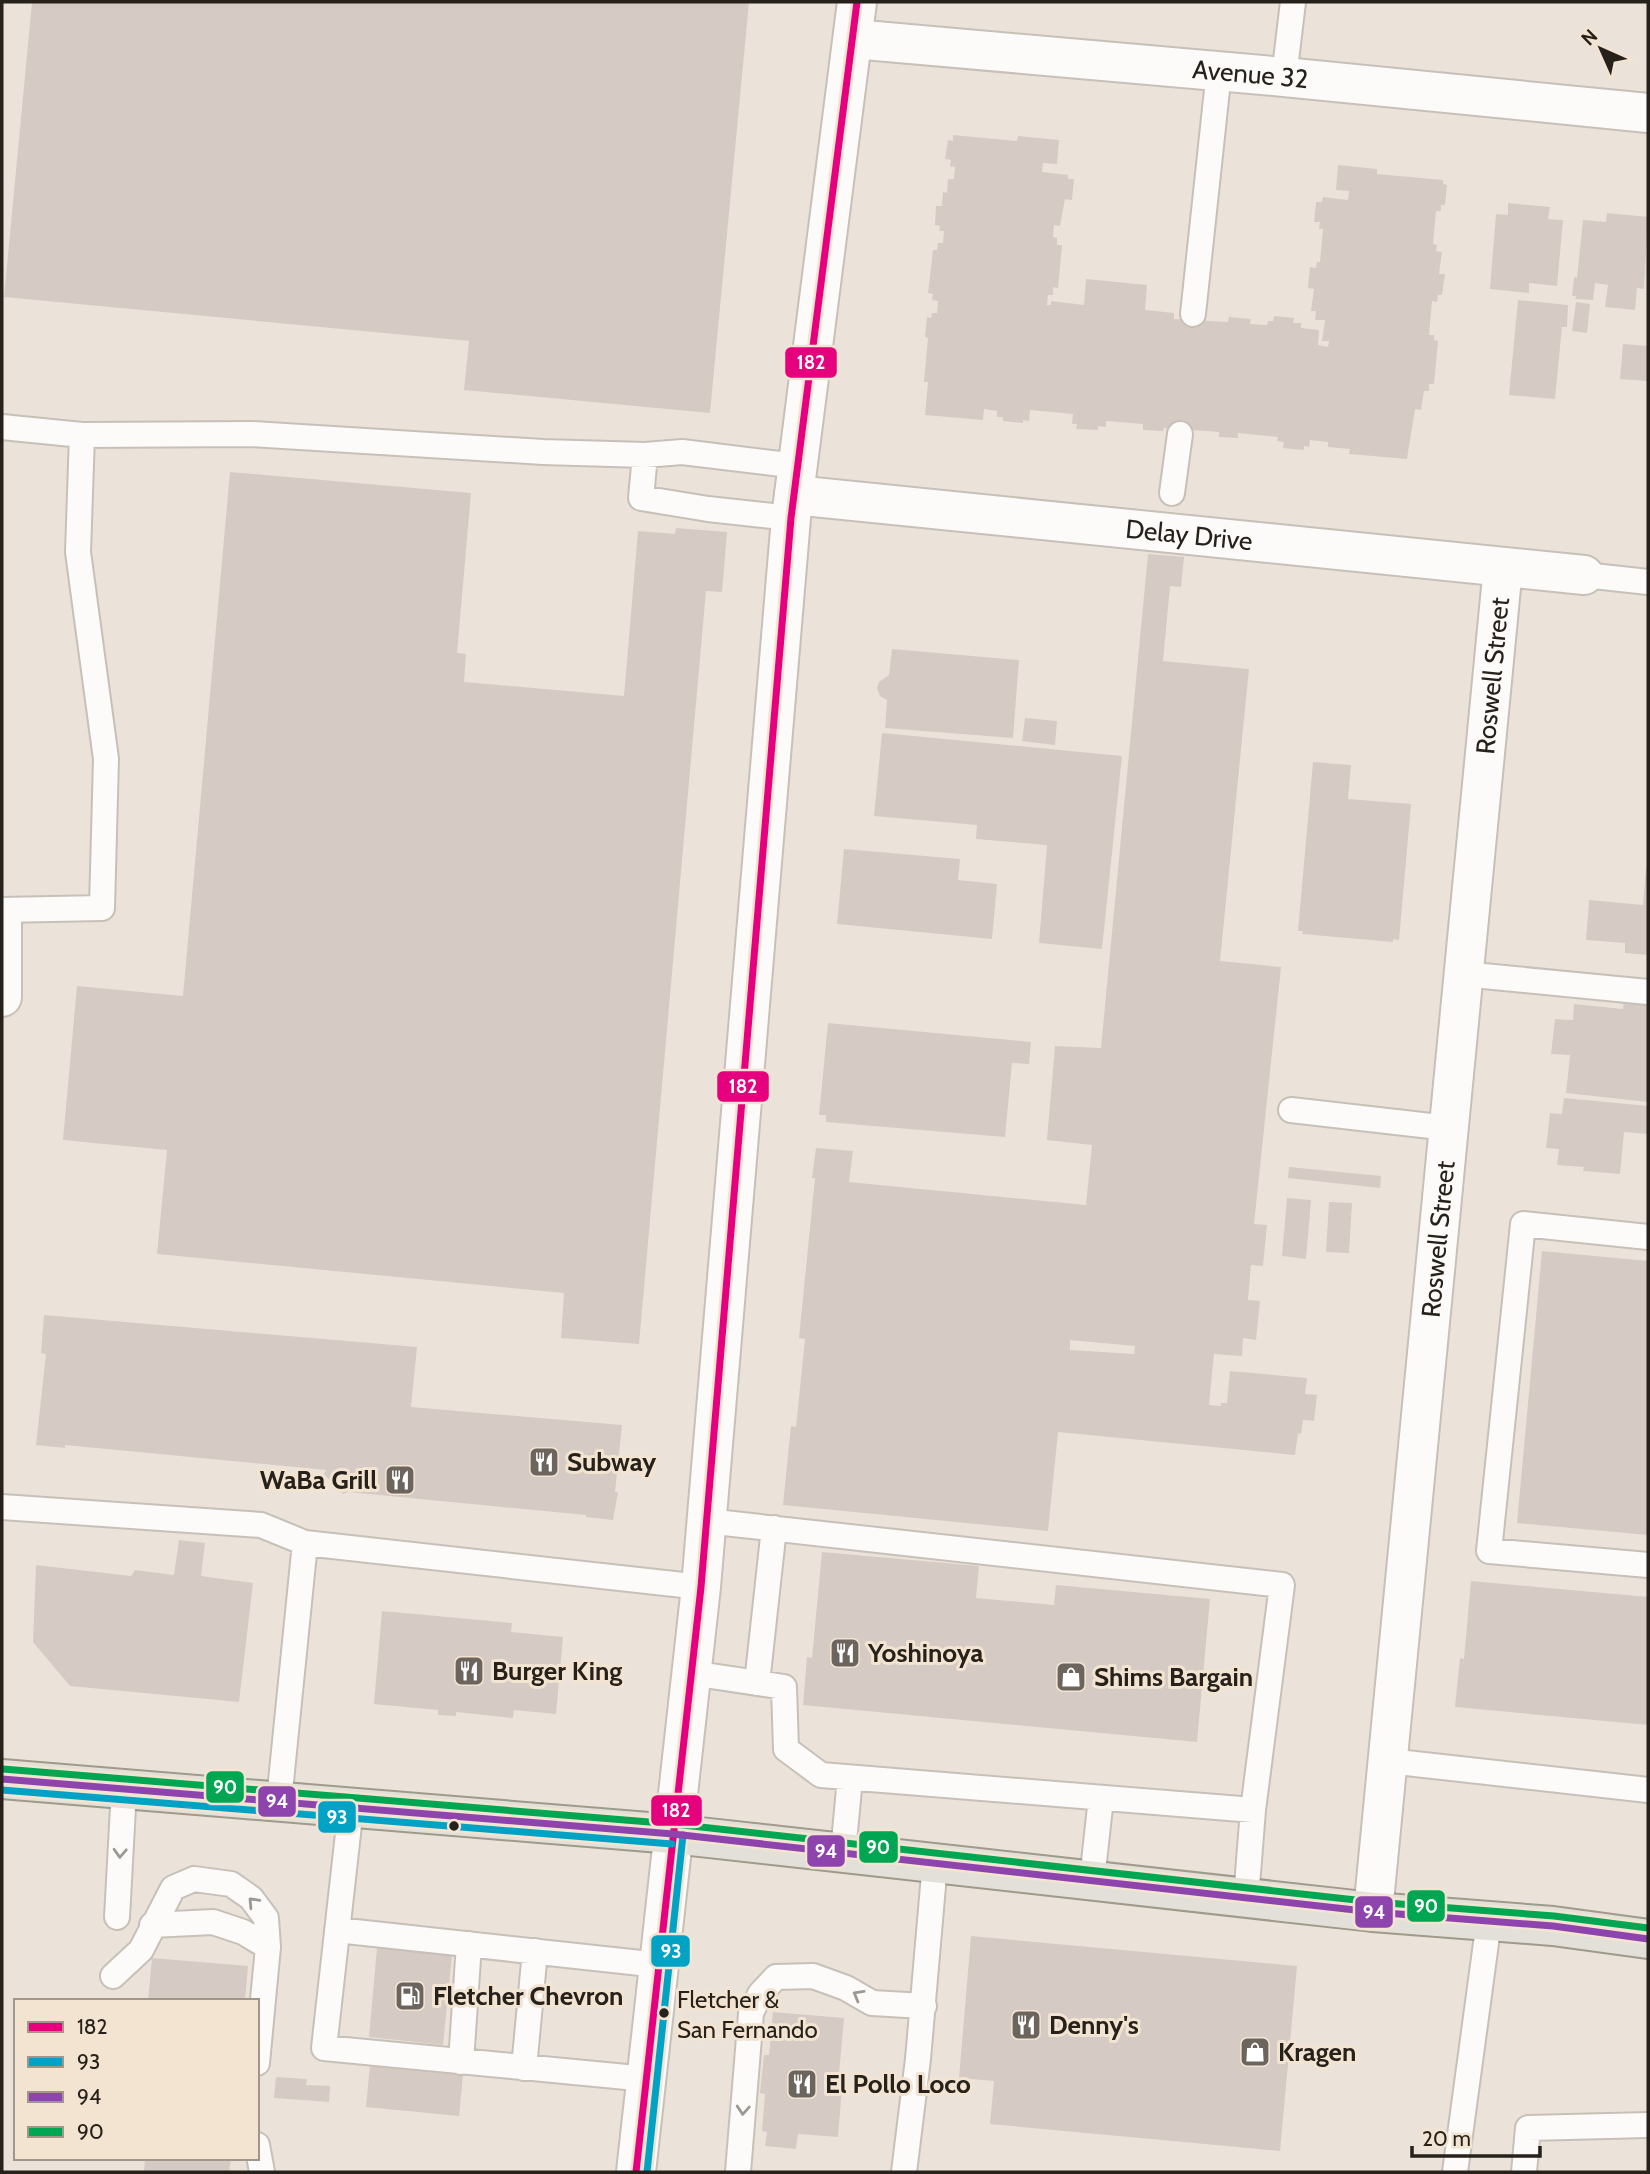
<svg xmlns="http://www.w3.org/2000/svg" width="1650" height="2174" viewBox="0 0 1650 2174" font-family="Cabin,sans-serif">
<rect width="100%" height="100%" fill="#ebe3da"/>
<path fill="#d6cbc4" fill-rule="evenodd" d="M32 2H749L710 413 464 390 469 341 4 297Z
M953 135 1017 141 1018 136 1059 140 1057 164 1043 163 1042 172 1068 175V179H1074L1072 200 1065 199 1060 226 1054 225 1053 237 1057 238V245H1062L1058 288 1053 287V295H1048L1047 305H1051V301L1084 305 1086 279 1147 285 1145 310 1174 313V319L1228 322 1229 317 1251 319 1250 324 1267 325 1268 321H1273L1274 316 1294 318 1293 323H1301V328L1319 330 1318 345 1328 347 1329 341H1322L1325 320H1315L1316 311H1311L1314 289 1308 288 1310 267 1316 268 1317 262H1320L1323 229H1319L1320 222H1314L1316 202H1322L1323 197 1348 200 1349 191 1336 190 1338 165 1377 169V174L1443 180V184L1447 185 1445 205H1441V211H1436L1433 244 1437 245 1436 251 1442 252 1439 274H1445L1442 295H1438L1437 302 1432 301 1429 335H1434V340L1438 341 1434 384H1429V391H1424L1421 410 1415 409 1407 459 1349 454 1350 449 1328 447V442L1310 440 1309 447 1304 446V450L1283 448 1284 442 1277 441 1278 437 1238 433V438L1219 437V432L1192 430 1191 435 1171 429 1164 428 1163 431 1143 430V424L1106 421V427L1098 426V430L1076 429 1077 424H1072L1073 414 1030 410 1029 421 1023 420V423L1003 421V417H997V411L984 409 983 420 925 415 928 382H924L928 338 925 337 927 317 931 318 932 313H937L938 301 932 300 933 294 928 293 933 250H937L938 243H943L944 231H939L940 226 935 225 936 206H942L943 192 947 193 948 179H954L955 167 950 166 951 160 945 159 948 140 953 141Z
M1508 203 1550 207 1548 219 1563 220 1557 286 1529 283V293L1490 289 1496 214 1508 215Z
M1607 213 1648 217 1644 289 1637 288 1635 310 1605 307 1608 285 1595 283 1593 300 1575 299 1576 296H1572L1574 277 1577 278 1583 220 1606 222Z
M1518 300 1568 305 1567 327H1562L1555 399 1509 395Z
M1576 302 1590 304 1587 333 1572 331Z
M1623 344 1648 346V381L1620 379Z
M230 472 471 493 457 653 466 654 464 682 624 696 638 531 675 534 676 528 727 532 722 592 706 591 639 1344 561 1338 564 1293 157 1254 167 1150 63 1140 77 986 183 996Z
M1148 554 1184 557 1181 587 1170 586 1163 661 1249 669 1220 961 1281 967 1254 1224 1267 1225 1263 1266 1251 1265 1248 1300 1260 1301 1256 1340 1243 1338 1242 1356 1214 1354 1209 1405 1221 1406V1403H1227L1230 1371 1307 1378 1305 1394 1317 1395 1314 1421 1303 1420 1301 1434 1298 1433 1295 1455 1058 1432 1048 1531 783 1505 791 1426 796 1427 805 1339 799 1338 815 1178H812L816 1148 853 1151 849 1182 1086 1205 1092 1145 1047 1140 1055 1046 1101 1048ZM1070 1340 1135 1346 1134 1354 1070 1350Z
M892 649 1019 660 1013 738 885 728 887 700 880 696 877 688 879 682 889 675Z
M1025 718 1057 721 1055 745 1022 741Z
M882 733 1122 756 1102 949 1039 943 1047 845 976 839 977 825 874 816Z
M1313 762 1351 765 1348 799 1411 804 1399 940 1393 939V942L1302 934 1303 931H1298Z
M844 849 960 859 958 880 997 884 992 939 837 924Z
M1646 868H1648V955L1625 953V943L1586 940 1589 900 1643 905Z
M1624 996 1648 999V1102L1566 1093 1570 1055 1551 1054 1555 1019 1573 1020 1574 1004 1623 1009Z
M828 1023 1031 1042 1029 1064 1012 1063 1005 1137 826 1122V1115H819Z
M1564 1098 1648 1106V1134L1624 1132 1620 1174 1583 1171 1584 1167 1557 1165 1559 1149 1546 1148 1550 1113 1562 1114Z
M1289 1167 1381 1176 1380 1188 1288 1178Z
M1287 1198 1311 1200 1306 1259 1282 1256Z
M1329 1202 1352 1203 1349 1253 1326 1252Z
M1542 1251 1648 1261V1535L1517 1523Z
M44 1315 417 1347 411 1407 622 1425 615 1492H618L613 1520 586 1517V1515L348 1492 343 1494 324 1474 326 1470 65 1445V1448L36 1445 46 1354 41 1353Z
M179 1540 205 1543 201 1576 253 1583 239 1702 70 1686 33 1642 36 1565 131 1576 135 1570 174 1575Z
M822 1552 979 1566 976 1598 1054 1605 1056 1585 1210 1599 1197 1742 803 1705 807 1657 812 1658Z
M1471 1581 1648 1597V1725L1455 1707 1460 1658 1464 1659Z
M382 1611 512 1623 511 1632 563 1637 556 1714 514 1710 513 1718 456 1712V1716L438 1715V1710L374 1704Z
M971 1936 1297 1966 1280 2151 990 2124 994 2081 959 2078Z
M377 1948 452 1955 443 2045 369 2037Z
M152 1958 248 1966 245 2001H148Z
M773 2012 844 2018 839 2074H843L838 2137 798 2134 796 2149 765 2146 767 2132 762 2131 765 2094 760 2093 764 2055H769Z
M370 2065 463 2074 459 2116 366 2107Z
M276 2077 307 2079 306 2085 330 2086 329 2102 274 2098Z
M145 2158H231L229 2172H144Z"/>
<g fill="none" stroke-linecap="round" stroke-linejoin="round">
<g stroke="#c7c0b8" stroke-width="28">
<path id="service" d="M1284 77 1293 2
M1193 314 1219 71
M2 427 82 435 252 434 543 452 645 455 682 452 797 466
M645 455 641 498 708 509 791 518
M1172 493 1180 434
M1584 575 1648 582
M2 910 102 908 106 759 78 552 82 435
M1463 974 1648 992
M1291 1110 1448 1128
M1648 1237 1523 1224 1489 1551 1648 1565
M2 1507 261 1525 305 1543 701 1587
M691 1673 784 1687 786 1749 821 1775 1253 1810 1282 1585 706 1521
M757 1683 774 1528
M1388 1761 1648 1790
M279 1801 305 1543
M351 1807 324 2048 647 2079
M843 1853 850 1778
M1092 1880 1101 1798
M1246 1898 1253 1810
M117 1917 124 1789
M152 1925 213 1922 243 1932 268 1947
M337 1930 659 1965
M113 1976 141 1950 173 1888 194 1879 231 1884 251 1898 266 1918 268 1947 257 2063
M461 2062 469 1944
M524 2068 535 1951
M257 2145 262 2172
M738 2172 751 2013 760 1994 776 1977 813 1976 846 1988 872 2003 924 2006
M904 2172 918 2059 935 1863
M1455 2172 1489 1921
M1524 2172 1528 2128 1648 2125"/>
</g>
<g stroke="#c7c0b8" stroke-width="42">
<g id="minor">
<path id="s1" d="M853 39 1284 77 1648 113"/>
<path id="s2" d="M794 495 1584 575"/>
<path d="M2 918V997"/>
<path id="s3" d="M1373 1912 1503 567"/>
</g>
</g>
<g stroke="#c7c0b8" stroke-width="42">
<path id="secondary" d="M636 2172 701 1587 791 518 857 2"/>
</g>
<g stroke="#9f9a89" stroke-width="42">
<path id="primary" d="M2 1779 673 1834 1373 1912 1553 1926 1648 1939"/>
</g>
<use href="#service" stroke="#fcfbf9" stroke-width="24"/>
<use href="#minor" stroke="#fcfbf9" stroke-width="38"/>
<use href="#secondary" stroke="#fcfbf9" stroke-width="38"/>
<use href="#primary" stroke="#e2e0d8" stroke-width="38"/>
<g stroke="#f3e4d2" stroke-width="12">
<path id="bus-1" d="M636 2172 701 1587 791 518 857 2"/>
</g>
<g stroke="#f3e4d2" stroke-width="12">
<path id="bus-2" d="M2 1790 672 1844
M647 2172 683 1835"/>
</g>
<g stroke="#f3e4d2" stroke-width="12">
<path id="bus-3" d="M2 1779 673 1834 1373 1912 1553 1926 1648 1939"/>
</g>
<g stroke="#f3e4d2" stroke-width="12">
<path id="bus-4" d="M3 1769 674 1824 1374 1902 1554 1916 1648 1928"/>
</g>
<use href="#bus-1" stroke="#e5007d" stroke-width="7"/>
<use href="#bus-2" stroke="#02a2c5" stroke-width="7"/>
<use href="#bus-3" stroke="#8e44ad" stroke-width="7"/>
<use href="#bus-4" stroke="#00a651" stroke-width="7"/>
</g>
<defs><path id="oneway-chevron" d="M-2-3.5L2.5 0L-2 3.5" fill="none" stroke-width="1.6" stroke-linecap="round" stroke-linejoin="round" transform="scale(1.75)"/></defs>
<g stroke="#9c9995">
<use href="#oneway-chevron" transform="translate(120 1853) rotate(93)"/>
<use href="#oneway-chevron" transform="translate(253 1902) rotate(-133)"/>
<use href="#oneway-chevron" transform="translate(858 1995) rotate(-150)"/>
<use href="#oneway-chevron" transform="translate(743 2110) rotate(94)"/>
</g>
<defs>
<g id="restaurant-square" transform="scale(1.575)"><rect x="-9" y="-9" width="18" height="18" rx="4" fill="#6c655e" stroke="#f3e4d2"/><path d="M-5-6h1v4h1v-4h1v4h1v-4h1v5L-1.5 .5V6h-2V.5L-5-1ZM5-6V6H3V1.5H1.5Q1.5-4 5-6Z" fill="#fff"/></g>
<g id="shop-square" transform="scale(1.575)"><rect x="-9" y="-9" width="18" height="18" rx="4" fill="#6c655e" stroke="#f3e4d2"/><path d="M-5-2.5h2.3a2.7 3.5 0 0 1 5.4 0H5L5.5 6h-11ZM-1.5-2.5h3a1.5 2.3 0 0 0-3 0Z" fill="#fff"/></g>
<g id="fuel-square" transform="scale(1.575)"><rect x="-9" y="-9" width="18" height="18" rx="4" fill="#6c655e" stroke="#f3e4d2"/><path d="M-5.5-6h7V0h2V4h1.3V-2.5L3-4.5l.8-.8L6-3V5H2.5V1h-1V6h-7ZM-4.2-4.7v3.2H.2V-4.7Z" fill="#fff"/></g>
</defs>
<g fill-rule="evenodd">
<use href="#restaurant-square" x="544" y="1462"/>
<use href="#restaurant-square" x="400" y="1480"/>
<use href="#restaurant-square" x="845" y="1653"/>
<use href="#restaurant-square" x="469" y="1671"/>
<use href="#shop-square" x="1071" y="1677"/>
<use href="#fuel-square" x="410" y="1996"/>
<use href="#restaurant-square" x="1026" y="2025"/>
<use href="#shop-square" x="1255" y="2052"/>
<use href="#restaurant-square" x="802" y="2084"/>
</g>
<g fill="#27211b" stroke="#f3e4d2" stroke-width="2.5">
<circle cx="454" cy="1826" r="6"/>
<circle cx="664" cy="2013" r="6"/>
</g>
<g text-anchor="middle" stroke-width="6" stroke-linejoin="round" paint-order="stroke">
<g font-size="24" fill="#27211b" stroke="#f3e4d2" text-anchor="start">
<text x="677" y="2008">Fletcher &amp;<tspan x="677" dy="30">San Fernando</tspan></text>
</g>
<g font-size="26" fill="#27211b" stroke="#f3e4d2">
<text dy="9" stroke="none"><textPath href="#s1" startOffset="399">Avenue 32</textPath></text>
<text dy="9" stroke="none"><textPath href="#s2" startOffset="397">Delay Drive</textPath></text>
<text dy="9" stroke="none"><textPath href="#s3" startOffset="1242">Roswell Street</textPath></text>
<text dy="9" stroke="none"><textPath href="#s3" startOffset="676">Roswell Street</textPath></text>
</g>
<g font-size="26" font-weight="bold" fill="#27211b" stroke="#f3e4d2" text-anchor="start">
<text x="567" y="1471">Subway</text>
<text x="377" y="1489" text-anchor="end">WaBa Grill</text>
<text x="868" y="1662">Yoshinoya</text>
<text x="492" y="1680">Burger King</text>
<text x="1094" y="1686">Shims Bargain</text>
<text x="433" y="2005">Fletcher Chevron</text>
<text x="1049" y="2034">Denny's</text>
<text x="1278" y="2061">Kragen</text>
<text x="825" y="2093">El Pollo Loco</text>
</g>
</g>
<g stroke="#f3e4d2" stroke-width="2.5">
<rect x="784" y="346" width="54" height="33" rx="7" fill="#e5007d"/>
<rect x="716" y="1070" width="54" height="33" rx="7" fill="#e5007d"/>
<rect x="205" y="1770" width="40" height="34" rx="7" fill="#00a651"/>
<rect x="257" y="1785" width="40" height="33" rx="7" fill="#8e44ad"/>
<rect x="650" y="1794" width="53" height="33" rx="7" fill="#e5007d"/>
<rect x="317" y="1800" width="40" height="34" rx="7" fill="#02a2c5"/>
<rect x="858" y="1830" width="41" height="34" rx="7" fill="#00a651"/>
<rect x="806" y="1834" width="40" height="34" rx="7" fill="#8e44ad"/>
<rect x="1406" y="1889" width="40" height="34" rx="7" fill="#00a651"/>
<rect x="1354" y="1895" width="40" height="34" rx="7" fill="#8e44ad"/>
<rect x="650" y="1934" width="41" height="34" rx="7" fill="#02a2c5"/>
</g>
<g font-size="19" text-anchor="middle" font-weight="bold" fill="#fff">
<text x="811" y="369">182</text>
<text x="743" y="1093">182</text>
<text x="225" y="1794">90</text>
<text x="277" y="1808">94</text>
<text x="676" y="1817">182</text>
<text x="337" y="1824">93</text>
<text x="878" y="1854">90</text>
<text x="826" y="1858">94</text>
<text x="1426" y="1913">90</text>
<text x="1374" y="1919">94</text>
<text x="671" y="1958">93</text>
</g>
<rect width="1650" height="2174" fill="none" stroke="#27211b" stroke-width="7"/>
<rect x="14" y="1999" width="245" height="161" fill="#f3e4d2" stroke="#a19689" stroke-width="2"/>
<rect x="28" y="2022" width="35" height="10" fill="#e5007d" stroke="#a19689" stroke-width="2"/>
<text x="77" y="2034" font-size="21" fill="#27211b">182</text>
<rect x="28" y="2057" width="35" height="10" fill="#02a2c5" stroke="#a19689" stroke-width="2"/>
<text x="77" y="2069" font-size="21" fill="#27211b">93</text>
<rect x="28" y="2092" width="35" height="10" fill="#8e44ad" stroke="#a19689" stroke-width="2"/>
<text x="77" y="2104" font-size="21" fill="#27211b">94</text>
<rect x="28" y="2127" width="35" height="10" fill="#00a651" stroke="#a19689" stroke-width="2"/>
<text x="77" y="2139" font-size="21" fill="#27211b">90</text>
<g transform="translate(1601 49) rotate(315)" stroke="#f3e4d2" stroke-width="5" paint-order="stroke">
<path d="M0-5L12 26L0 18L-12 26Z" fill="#27211b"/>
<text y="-10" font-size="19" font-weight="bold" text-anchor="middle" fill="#27211b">N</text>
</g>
<path d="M1412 2146v10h128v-10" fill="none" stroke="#27211b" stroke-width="3.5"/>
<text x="1422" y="2146" font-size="21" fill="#27211b" stroke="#f3e4d2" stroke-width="5" paint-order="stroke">20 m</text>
</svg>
